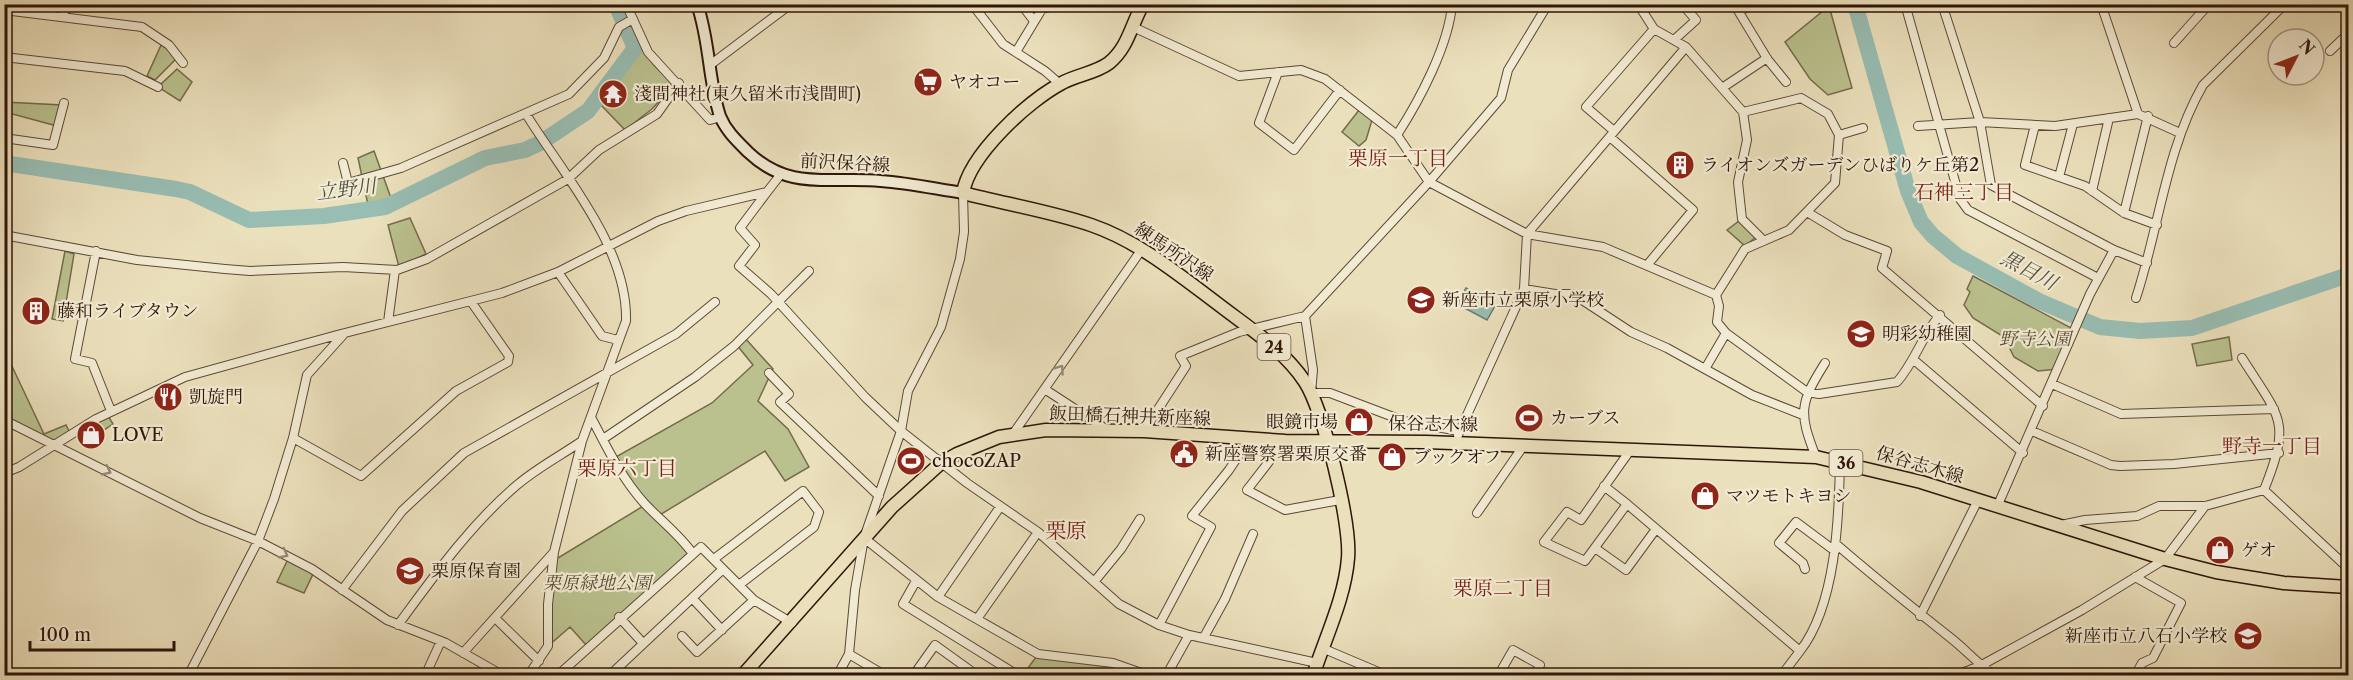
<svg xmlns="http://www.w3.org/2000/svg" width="2353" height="680" viewBox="0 0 2353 680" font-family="'Libre Caslon Text','Noto Serif JP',serif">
<rect width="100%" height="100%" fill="#ebe0bc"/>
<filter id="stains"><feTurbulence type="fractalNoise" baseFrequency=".00333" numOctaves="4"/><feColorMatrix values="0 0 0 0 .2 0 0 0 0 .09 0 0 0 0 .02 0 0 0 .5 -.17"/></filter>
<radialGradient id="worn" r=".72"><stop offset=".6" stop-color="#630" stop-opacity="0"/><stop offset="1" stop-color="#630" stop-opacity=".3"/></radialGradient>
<path fill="#bac18e" stroke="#746b4c" stroke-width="1.5" d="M1829 6 1852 88 1828 95 1810 79 1785 42Z
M162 43 177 58 155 80 147 76Z
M641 45 654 65 671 82 672 87 652 109 625 130 599 103Z
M177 69 192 82 180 101 158 87Z
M4 102 62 105 57 126 5 112Z
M1359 110 1372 120 1366 140 1359 146 1342 132Z
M374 151 391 198 368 205 358 158Z
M410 218 426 254 399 267 388 225Z
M1739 221 1756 237 1745 246 1727 230Z
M65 251 74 254 63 321 52 319Z
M1973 276 2075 330 2058 369 2038 371 2014 357 2004 337 1973 318 1964 305 1970 292 1967 289Z
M744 337 773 369 758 401 788 429 809 467 785 481 765 451 658 516 693 554 587 646 570 627 548 646 553 561 645 505 614 458 712 403 753 365 736 344Z
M2229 337 2232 360 2197 366 2192 344Z
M10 362 44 434 66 425 70 433 107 414 113 424 104 430 95 421 55 446 5 420V377Z
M289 557 314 572 304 593 277 582Z
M1036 657 1112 665 1145 675 1030 676 1025 672Z"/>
<path fill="#98bdb3" stroke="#6e7a6f" stroke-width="1.5" d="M1466 288 1495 306 1487 320 1457 304Z"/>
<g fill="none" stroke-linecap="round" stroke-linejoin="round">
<path stroke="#98bdb3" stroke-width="16" d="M1855 4 1908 191 1921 222 1933 236 1957 256 2039 301 2100 327 2140 331 2192 328 2348 275
M4 163 176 189 190 192 249 220 324 216 385 207 485 158 525 150 540 143 588 111 635 48 618 9 621 4"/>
<g stroke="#5d4836" stroke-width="10">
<path id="minor" d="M63 4 64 16
M626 4 648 52 710 120 721 117
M972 4 1003 44 1045 71 1060 84
M1021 4 1034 21
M1064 4 1077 6
M1548 4 1508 70 1501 98 1429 182 1527 234 1603 247 1716 295 1719 306 1717 322 1726 333 1705 369
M1638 4 1654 29 1686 47 1743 112 1747 140 1738 182 1742 219 1764 241
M1734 4 1768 60 1786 82
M1905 4 1960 199 1968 210 2098 278
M1942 4 1980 122 1991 185 2114 250 2147 263
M2101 4 2138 114 2180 133
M4 10 142 27 169 45 183 63
M1739 12 1752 4
M1133 27 1239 76 1301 70 1325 79 1397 135 1429 182 1305 316 1313 370 1311 393H1330L1404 421 1459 431
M1674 40 1696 20 1682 4
M2174 43 2209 4
M2330 51 2348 34
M1016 52 1042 9 1063 4
M4 57 125 71 158 87
M710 65 791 4
M1278 72 1259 123 1294 150 1340 90
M1722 88 1767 58
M526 114C563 174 628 247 626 321L582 441 554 552 548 604V646L528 676
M2035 125 2025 165 2085 186 2124 213 2157 225
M1918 126 1980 122 2055 126 2138 114
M1614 131 1586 107 1654 29
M1397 135C1419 101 1449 45 1452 4
M1839 135 1863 128
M1610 137 1693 210 1648 264
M4 138 53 145 64 103
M343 163 348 183 401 168 569 94 604 58 619 27 633 19
M2059 177 2073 124
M2092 191 2109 118
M767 192 740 228 755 245 739 266 771 294 865 397 901 431 967 483 1038 532 1119 604 1159 625 1189 635 1317 663
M1807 212 1845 235 1887 251 1882 268 2043 406
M2124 213 2148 116
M4 235 137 260 225 269 250 271 343 267 397 270 427 259 568 179 599 150 657 114 679 83
M96 251 75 359 92 363 111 411
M558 272 602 336 618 340
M1524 289 1555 294H1573L1631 332 1667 348 1752 395 1803 415
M1716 295 1745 249 1789 230 1835 183 1839 135 1828 114 1801 98 1743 112
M2136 298C2159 228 2166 149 2203 85L2285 4
M388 322 395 270
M1726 333 1807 392 1819 394 1897 382C1915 362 1922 335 1940 315
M1914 360 2023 453
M769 373 789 394 780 402 879 496
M2052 384 2121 414 2274 409
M1046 390 1106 429
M591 417C606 446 622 479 645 504 661 521 679 534 693 554
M4 420 200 518 258 541 312 569 387 620 446 643 504 676
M1144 431 1186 366 1180 356 1239 332 1305 316
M2032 431 2111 465 2120 466 2174 464 2279 453
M1013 434 1142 249
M1458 435 1524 289 1527 234 1686 47
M293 438 361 476 456 391 508 362 509 356 472 303
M603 439 695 377 734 346 809 271
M1285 441 1247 490 1285 510 1340 500
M1631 449 1581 520 1567 512 1544 542 1585 561 1627 504 1800 651C1836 605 1839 518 1840 461
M1816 457C1798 412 1800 403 1825 363
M4 473 19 467 96 419 185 377 337 335 502 293 558 272 658 221 686 211 767 192 781 174
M1604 486 1627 504
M2264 490 2348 568
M1997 507 2090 294 2114 250
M1477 513 1524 445
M2061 525 2085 520 2137 516 2159 506H2205L2264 490C2292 420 2280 418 2242 358
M864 538 938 597 1038 654 1113 663 1150 676
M1836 544C1874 577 1913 608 1952 639 1967 651 1979 665 1995 676
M1595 548 1626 570 1656 529
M714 559 803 491 819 512 814 527 739 585
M1805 569 1803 563 1779 543 1796 522 1835 551
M916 581 903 604 1019 676
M1094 582 1121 549 1140 519
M342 590 402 511 464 453 676 334 715 302
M938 597 1000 507
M692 598 722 630
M1920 616 1978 500
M619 617 642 642
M495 618 539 661
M977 619 1038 532
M398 625C434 576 470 525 517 485 537 468 560 456 582 441
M1159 625 1211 527 1192 516 1229 470 1249 440
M682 636 697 652 754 600
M1204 637 1225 599 1253 534
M1322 648 1388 676
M463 653 554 552
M849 654 886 676
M188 676 258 541 274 499 293 438 307 375 344 334
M425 676 441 641
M557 676 701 547 754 600 792 623
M609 676 723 569
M837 676 849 654 855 590 864 538 901 431 908 391 941 327 960 259 964 232 963 193
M913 676 935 645 978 676
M1166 676 1189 635
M1498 676 1513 650 1540 665 1534 676
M1781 676 1800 651
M1954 676 1980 666 2082 610 2165 559 2205 506
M2135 676 2142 663 2153 658 2181 603 2135 577"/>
</g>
<g stroke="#2e1509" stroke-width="14">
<path id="secondary" d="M697 4C710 41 708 80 720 116 726 131 737 141 748 152 790 192 830 176 881 181 909 183 936 189 963 193"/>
</g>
<g stroke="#2e1509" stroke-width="15">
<path id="primary" d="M1143 4C1131 25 1128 48 1109 63 1096 73 1076 75 1062 83 1028 101 969 155 963 193 1005 204 1050 211 1091 225 1138 241 1178 274 1218 304 1249 328 1283 349 1305 382 1324 411 1351 524 1348 558 1345 598 1325 638 1313 676
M742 676 892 507 941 463 957 454 999 437 1046 430 1144 431 1285 441 1426 442 1816 457 1921 482 2165 559 2216 572 2284 583 2348 587"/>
</g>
<use href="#minor" stroke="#f2ebd3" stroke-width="8"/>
<use href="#secondary" stroke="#f2ebd3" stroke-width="10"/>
<use href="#primary" stroke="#ebe0bc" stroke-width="12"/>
</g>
<defs><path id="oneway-chevron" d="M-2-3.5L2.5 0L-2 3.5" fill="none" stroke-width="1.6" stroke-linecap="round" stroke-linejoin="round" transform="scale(1.5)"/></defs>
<g stroke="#9a8b78">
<use href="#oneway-chevron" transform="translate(1060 369) rotate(-55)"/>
<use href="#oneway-chevron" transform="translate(107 471) rotate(26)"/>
<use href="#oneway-chevron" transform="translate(284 554) rotate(27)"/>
</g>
<defs>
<g id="supermarket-disc" transform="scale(1.5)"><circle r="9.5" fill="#8f2418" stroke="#f2ebd3"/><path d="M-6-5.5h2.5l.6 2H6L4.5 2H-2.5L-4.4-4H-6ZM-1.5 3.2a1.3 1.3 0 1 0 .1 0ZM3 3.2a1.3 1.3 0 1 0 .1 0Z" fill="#fff"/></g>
<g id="temple-disc" transform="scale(1.5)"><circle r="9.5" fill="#8f2418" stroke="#f2ebd3"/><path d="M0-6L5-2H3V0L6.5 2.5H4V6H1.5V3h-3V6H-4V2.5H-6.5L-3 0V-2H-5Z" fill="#fff"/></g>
<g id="building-disc" transform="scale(1.5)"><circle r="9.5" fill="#8f2418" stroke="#f2ebd3"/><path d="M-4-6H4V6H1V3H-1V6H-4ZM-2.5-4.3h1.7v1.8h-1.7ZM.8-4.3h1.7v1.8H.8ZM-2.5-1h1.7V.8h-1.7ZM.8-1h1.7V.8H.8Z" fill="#fff"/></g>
<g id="school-disc" transform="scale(1.5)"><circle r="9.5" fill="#8f2418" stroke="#f2ebd3"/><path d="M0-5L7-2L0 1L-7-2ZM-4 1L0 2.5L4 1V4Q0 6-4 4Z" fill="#fff"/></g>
<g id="restaurant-disc" transform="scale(1.5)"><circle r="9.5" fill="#8f2418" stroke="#f2ebd3"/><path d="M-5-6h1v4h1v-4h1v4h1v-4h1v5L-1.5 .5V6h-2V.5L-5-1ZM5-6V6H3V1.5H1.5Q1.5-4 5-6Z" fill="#fff"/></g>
<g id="stadium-disc" transform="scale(1.5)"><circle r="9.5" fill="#8f2418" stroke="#f2ebd3"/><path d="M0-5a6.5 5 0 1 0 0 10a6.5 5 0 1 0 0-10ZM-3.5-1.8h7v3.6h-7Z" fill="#fff"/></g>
<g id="shop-disc" transform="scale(1.5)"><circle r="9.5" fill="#8f2418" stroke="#f2ebd3"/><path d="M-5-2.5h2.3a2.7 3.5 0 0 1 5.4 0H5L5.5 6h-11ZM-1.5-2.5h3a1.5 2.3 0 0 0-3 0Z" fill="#fff"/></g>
<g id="civic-disc" transform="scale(1.5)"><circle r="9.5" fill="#8f2418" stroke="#f2ebd3"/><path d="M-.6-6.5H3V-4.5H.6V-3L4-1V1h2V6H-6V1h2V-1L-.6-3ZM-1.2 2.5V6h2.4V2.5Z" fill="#fff"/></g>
</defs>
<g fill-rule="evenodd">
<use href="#supermarket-disc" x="928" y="82"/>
<use href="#temple-disc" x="613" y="94"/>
<use href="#building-disc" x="1680" y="165"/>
<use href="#school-disc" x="1421" y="300"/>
<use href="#building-disc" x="36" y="311"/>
<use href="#school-disc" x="1861" y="334"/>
<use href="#restaurant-disc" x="168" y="397"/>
<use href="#stadium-disc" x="1529" y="418"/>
<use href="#shop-disc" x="1359" y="422"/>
<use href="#shop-disc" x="91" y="435"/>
<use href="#civic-disc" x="1184" y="454"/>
<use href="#shop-disc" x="1392" y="457"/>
<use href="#stadium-disc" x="911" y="461"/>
<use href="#shop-disc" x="1705" y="496"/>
<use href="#shop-disc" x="2220" y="550"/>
<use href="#school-disc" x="410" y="571"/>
<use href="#school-disc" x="2248" y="636"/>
</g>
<g text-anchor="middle" stroke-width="4.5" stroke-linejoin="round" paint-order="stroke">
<g fill="#f2ebd3" stroke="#695546" stroke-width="1.5">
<rect x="1257.5" y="334" width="33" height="26" rx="4.5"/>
<rect x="1829.5" y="450" width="33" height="26" rx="4.5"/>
</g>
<g font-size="16" font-weight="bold" fill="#2e1509">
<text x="1274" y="353">24</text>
<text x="1846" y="469">36</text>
</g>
<g font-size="18" fill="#2e1509" stroke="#f2ebd3" text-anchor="start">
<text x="949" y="88">ヤオコー</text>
<text x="634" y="100">淺間神社(東久留米市浅間町)</text>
<text x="1701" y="171">ライオンズガーデンひばりケ丘第2</text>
<text x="1442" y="306">新座市立栗原小学校</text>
<text x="57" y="317">藤和ライブタウン</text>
<text x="1882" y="340">明彩幼稚園</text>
<text x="189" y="403">凱旋門</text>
<text x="1550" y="424">カーブス</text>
<text x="1338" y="428" text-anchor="end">眼鏡市場</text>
<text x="112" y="441">LOVE</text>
<text x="1205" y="460">新座警察署栗原交番</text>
<text x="1413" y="463">ブックオフ</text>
<text x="932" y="467">chocoZAP</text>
<text x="1726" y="502">マツモトキヨシ</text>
<text x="2241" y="556">ゲオ</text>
<text x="431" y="577">栗原保育園</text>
<text x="2227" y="642" text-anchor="end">新座市立八石小学校</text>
</g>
<g font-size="18" fill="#2e1509" stroke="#f2ebd3">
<text transform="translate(845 163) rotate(3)" y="6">前沢保谷線</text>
<text transform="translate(1174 252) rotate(34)" y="6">練馬所沢線</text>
<text transform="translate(1130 416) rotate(2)" y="6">飯田橋石神井新座線</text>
<text transform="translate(1433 424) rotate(1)" y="6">保谷志木線</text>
<text transform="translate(1920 465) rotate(16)" y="6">保谷志木線</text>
</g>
<g font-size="18" font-style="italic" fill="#584931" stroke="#f2ebd3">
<text x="2035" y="345">野寺公園</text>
<text x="597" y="589">栗原緑地公園</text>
</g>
<g font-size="20" fill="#7a1f14" stroke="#f2ebd3">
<text x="1398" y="165">栗原一丁目</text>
<text x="1964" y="199">石神三丁目</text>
<text x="2272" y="453">野寺一丁目</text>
<text x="627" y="475">栗原六丁目</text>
<text x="1503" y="595">栗原二丁目</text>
</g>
<g font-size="20" font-style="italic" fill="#535044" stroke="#f2ebd3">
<text transform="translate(346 189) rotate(-7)" y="7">立野川</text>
<text transform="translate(2029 270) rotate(28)" y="7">黒目川</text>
</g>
<g font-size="21" fill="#7a1f14" stroke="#f2ebd3">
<text x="1066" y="538">栗原</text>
</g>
</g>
<rect width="2353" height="680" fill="none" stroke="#ebe0bc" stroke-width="24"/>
<rect x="6" y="6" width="2341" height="668" fill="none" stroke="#2e1509" stroke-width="3"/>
<rect x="12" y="12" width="2329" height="656" fill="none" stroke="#2e1509" stroke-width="1.5"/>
<g transform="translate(2296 57) rotate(48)"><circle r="28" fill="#f2ebd3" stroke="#a49582" stroke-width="1.5"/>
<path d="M0-4.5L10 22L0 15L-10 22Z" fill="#8f2418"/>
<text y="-9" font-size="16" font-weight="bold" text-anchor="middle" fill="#2e1509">N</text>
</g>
<path d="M30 641v9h144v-9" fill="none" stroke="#2e1509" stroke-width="3"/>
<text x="39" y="641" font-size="18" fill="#2e1509" stroke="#f2ebd3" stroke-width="4.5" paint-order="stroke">100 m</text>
<rect width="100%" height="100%" filter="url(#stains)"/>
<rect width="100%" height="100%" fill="url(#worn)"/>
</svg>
